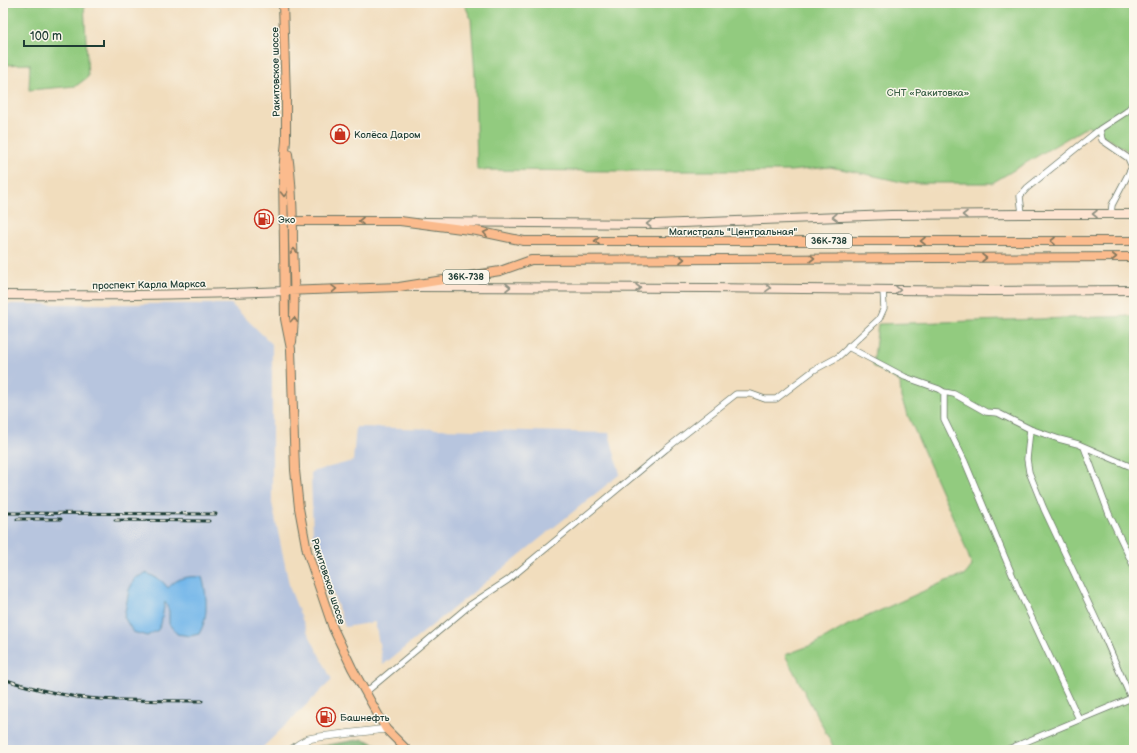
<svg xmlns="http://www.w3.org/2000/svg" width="1137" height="753" viewBox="0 0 1137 753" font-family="'Balsamiq Sans',sans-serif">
<rect width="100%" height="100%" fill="#fbf7ec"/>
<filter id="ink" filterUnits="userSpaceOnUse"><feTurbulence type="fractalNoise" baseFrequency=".025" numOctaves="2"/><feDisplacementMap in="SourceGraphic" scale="8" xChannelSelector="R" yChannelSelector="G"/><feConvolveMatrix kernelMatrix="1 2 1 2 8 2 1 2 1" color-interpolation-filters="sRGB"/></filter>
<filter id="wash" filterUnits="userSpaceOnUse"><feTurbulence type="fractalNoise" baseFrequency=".012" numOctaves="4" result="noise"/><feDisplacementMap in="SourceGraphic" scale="16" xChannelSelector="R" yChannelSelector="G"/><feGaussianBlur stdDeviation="0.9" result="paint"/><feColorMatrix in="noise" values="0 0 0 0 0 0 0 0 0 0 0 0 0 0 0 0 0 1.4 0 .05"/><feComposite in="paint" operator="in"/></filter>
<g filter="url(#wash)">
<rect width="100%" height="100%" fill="#f1ddbd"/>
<path fill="#b7c5de" d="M3 304H231L272 344V503L290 589 306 629 332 680 261 749 251 748V750H3Z
M356 427 609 433 620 474 383 665 375 622 345 627 313 537 311 472 353 461Z"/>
<path fill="#92cb7f" stroke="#58845a" d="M3 3H84L88 77 76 86 29 90 30 64 3 65Z
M464 3H1134V155L1088 126 992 183H906L866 174 830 167 790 171H616L477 170 475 76 471 19Z
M1134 316V750H835L785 655 817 643 848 625 946 581 965 575 972 566 962 538 906 411 901 398 900 382 873 366 878 324Z"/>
<path fill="#75af6e" stroke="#4a7651" d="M363 739 386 748 387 750H306L309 748Z"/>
<path fill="#74b7ea" stroke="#4a7a8f" d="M147 573 162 581 168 588C178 577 187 576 202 577 206 589 208 609 204 622 203 626 201 630 199 634L190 636 177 634 169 624V611L165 602 161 624 158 630 147 636 133 632 124 617 129 590 135 578Z"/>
</g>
<g filter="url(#ink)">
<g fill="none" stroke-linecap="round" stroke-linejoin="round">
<g stroke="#687564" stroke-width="7">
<path id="minor" d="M1100 129 1102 140 1128 158 1132 167 1112 205 1111 214
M1022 214 1020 196 1027 188 1100 129 1126 112 1134 103
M848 347 905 377 939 389 944 392 954 394 986 412 998 413 1030 429 1059 439 1078 444 1134 468
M944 392V419L965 462 1019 591 1079 719
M1030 429 1027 459 1029 472 1044 509 1103 634 1131 698
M1084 447 1109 514 1134 567
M366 692 470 605 508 580 666 449 736 394H751L765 399H776L814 370 838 357 879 319 884 308 883 290
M1006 750 1134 697"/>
</g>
<g stroke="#687564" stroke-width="8">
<path id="tertiary" d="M291 750 299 744 308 739 319 737 386 729"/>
</g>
<g stroke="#687564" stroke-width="10">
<path id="secondary" d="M425 222 656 224 891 215 1022 214H1134
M412 287 709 288 990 291 1134 290
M3 295C97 296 191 295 284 291"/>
</g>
<g stroke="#687564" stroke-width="10">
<path id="primary" d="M283 3 286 98V141L283 171 285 319 291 349 295 470 299 508 307 551 333 628 352 668 386 729 407 750
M288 154C292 183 293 212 293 241 294 275 296 308 292 342
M284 221H400L477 231 524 241H1134
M284 291 399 287 500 271 531 260 1134 257"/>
</g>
<use href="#minor" stroke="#fff" stroke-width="5.5"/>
<use href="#tertiary" stroke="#fff" stroke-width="7"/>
<use href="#secondary" stroke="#fde4d1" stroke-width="8"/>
<use href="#primary" stroke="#fbbb8d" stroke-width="8"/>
<g stroke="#1f3d34" stroke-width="3">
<path id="rail" d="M3 513 216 514
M17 519H61
M115 520 209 521
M3 679C27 687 52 693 77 697 118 702 161 700 202 701"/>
</g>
<use href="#rail" stroke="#fbf7ec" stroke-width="1.5" stroke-dasharray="4.5" stroke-linecap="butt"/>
</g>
<defs><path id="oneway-chevron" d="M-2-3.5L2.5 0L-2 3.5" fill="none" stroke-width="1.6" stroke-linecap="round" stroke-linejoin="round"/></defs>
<g stroke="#82765c">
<use href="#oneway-chevron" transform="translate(284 194) rotate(89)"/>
<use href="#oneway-chevron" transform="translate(361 221) rotate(180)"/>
<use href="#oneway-chevron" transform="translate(486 233) rotate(-168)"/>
<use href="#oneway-chevron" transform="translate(597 241) rotate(180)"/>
<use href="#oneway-chevron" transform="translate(923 241) rotate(180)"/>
<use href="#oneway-chevron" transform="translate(1053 241) rotate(180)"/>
<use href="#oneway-chevron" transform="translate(294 251) rotate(-92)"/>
<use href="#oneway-chevron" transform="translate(1114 257)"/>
<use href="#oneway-chevron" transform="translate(812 258)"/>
<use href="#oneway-chevron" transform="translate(984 258)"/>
<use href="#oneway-chevron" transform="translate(682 259)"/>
<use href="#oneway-chevron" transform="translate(334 289) rotate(-1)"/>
<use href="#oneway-chevron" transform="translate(294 320) rotate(-86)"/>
</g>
<g stroke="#8e9082">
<use href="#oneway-chevron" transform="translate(1095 214) rotate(-180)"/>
<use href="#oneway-chevron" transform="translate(965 215) rotate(-180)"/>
<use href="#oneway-chevron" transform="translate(835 217) rotate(178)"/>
<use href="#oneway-chevron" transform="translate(649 224) rotate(-180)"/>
<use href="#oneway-chevron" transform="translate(508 287)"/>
<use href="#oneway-chevron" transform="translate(638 288)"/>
<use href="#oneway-chevron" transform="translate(768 288) rotate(1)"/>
<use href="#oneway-chevron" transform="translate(898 290) rotate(1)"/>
</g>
</g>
<defs>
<g id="shop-ring" transform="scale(1)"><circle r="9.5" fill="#fbf7ec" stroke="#c8321e" stroke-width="1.5"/><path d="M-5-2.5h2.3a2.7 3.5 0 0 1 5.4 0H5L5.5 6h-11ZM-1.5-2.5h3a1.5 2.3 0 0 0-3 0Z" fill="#c8321e"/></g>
<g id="fuel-ring" transform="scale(1)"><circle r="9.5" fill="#fbf7ec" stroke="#c8321e" stroke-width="1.5"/><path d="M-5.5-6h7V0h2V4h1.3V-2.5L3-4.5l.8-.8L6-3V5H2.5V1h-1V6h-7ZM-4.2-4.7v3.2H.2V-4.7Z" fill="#c8321e"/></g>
</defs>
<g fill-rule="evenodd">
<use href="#shop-ring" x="340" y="134"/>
<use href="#fuel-ring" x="264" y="219"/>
<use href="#fuel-ring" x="326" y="717"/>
</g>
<g text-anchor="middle" stroke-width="3" stroke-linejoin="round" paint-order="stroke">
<g fill="#fbf7ec" stroke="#61756b" stroke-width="1">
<rect x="806" y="234" width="46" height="14" rx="3"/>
<rect x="443" y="270" width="46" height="14" rx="3"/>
</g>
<g font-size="9" font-weight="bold" fill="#1f3d34">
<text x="829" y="244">36К-738</text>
<text x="466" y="280">36К-738</text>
</g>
<g font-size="10" fill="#1f3d34" stroke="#fbf7ec">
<text transform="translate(275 72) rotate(-91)" y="4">Ракитовское шоссе</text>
<text x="733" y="235">Магистраль "Центральная"</text>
<text transform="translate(149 284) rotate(-1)" y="4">проспект Карла Маркса</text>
<text transform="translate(329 581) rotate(72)" y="4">Ракитовское шоссе</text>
</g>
<g font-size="10" fill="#3c6047" stroke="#fbf7ec">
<text x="928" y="96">СНТ «Ракитовка»</text>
</g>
<g font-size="10" fill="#1f3d34" stroke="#fbf7ec" text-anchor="start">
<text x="354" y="138">Колёса Даром</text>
<text x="278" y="223">Эко</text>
<text x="340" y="721">Башнефть</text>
</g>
</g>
<rect width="1137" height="753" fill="none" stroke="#fbf7ec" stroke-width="16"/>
<path d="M24 40v6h80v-6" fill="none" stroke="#1f3d34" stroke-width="2"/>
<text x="30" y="40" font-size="12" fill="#1f3d34" stroke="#fbf7ec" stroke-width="3" paint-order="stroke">100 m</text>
</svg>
